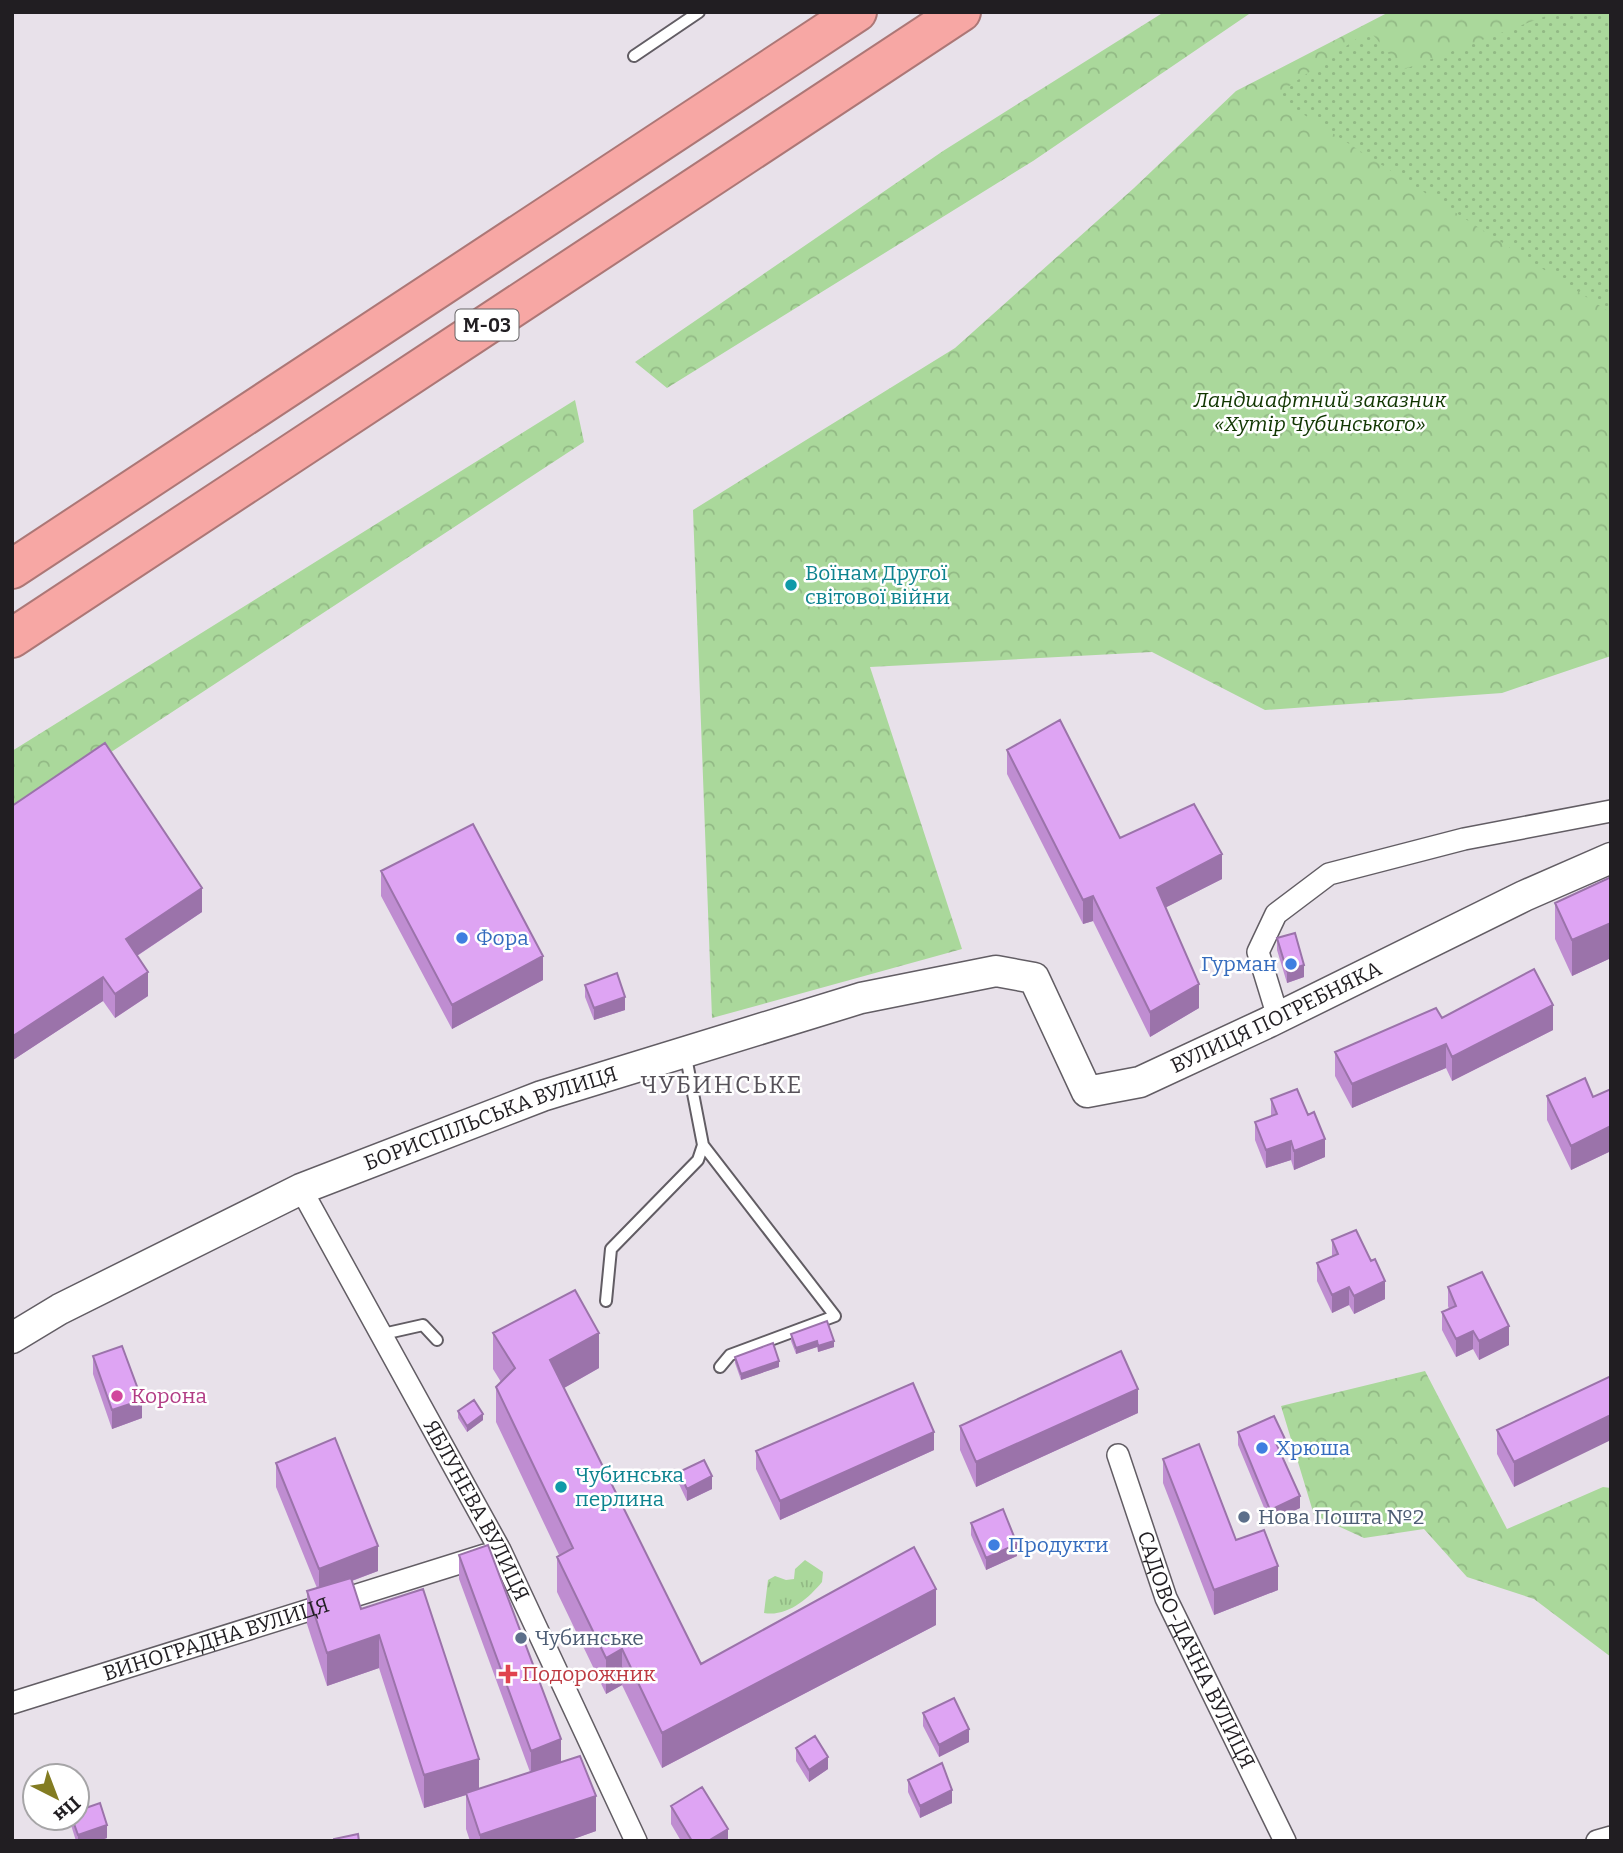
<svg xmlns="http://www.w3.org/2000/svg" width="1623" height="1853" viewBox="0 0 1623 1853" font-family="Bitter,serif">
<defs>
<pattern id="grass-tufts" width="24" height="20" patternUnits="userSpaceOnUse" patternTransform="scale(1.75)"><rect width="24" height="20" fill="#aad89b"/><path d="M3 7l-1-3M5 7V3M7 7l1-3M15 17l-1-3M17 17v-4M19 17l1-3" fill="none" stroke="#92b985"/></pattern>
<pattern id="forest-crowns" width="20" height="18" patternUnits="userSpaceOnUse" patternTransform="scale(1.75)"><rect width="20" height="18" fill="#aad89b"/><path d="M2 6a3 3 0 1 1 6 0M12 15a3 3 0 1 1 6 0" fill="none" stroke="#92b985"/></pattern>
<pattern id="garden-dots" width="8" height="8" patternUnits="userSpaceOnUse" patternTransform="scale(1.75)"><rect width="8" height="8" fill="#aad89b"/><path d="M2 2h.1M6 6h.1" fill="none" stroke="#92b985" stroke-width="1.8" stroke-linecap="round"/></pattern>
</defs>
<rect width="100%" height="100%" fill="#e8e1ea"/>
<path fill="url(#grass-tufts)" d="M805 1560 823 1572 822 1582C808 1599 787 1617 764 1613L768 1580 775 1576 786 1580 794 1579 795 1569Z"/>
<path fill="url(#forest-crowns)" d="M1164 12H1252L1033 161 667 388 635 362 943 151Z
M1389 12H1574L1611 44V656L1502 693 1265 710 1152 652 870 667 962 949 712 1018 693 510 955 348 1134 188 1236 91Z
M575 400 584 442 12 817V751Z
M1425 1371 1507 1529 1603 1487 1611 1488V1657L1534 1599 1467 1577 1424 1529 1364 1538 1314 1515 1281 1406Z"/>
<path fill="url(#garden-dots)" d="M1557 12H1611V313L1275 96 1369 30 1402 70Z"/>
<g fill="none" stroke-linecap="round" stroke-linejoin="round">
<g stroke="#625d64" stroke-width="14">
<path id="lane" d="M634 56 699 12
M685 1052 703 1145 835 1316 730 1355 720 1367
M606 1301 611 1249 698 1160 703 1145
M383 1334 423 1325 437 1340"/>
</g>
<g stroke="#625d64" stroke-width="24">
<g id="street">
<path d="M1278 1017 1258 952 1276 914 1329 874 1464 839 1611 811"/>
<path id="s1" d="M301 1189 500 1550 636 1841"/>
<path id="s2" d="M1118 1455 1166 1598 1285 1841"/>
<path id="s3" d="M12 1703 485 1555"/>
<path d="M1597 1841 1611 1837"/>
</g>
</g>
<g stroke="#625d64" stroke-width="33">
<g id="secondary">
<path id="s4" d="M12 1338 60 1309 301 1189 542 1096 861 998 996 971 1034 978 1087 1092 1140 1082 1269 1022 1524 896 1611 858"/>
</g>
</g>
<g stroke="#ac7776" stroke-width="42">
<path id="highway" d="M12 569 857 12
M12 638 961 12"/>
</g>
<use href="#lane" stroke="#fff" stroke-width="10"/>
<use href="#street" stroke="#fff" stroke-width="21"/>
<use href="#secondary" stroke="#fff" stroke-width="30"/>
<use href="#highway" stroke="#f7a7a4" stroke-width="38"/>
</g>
<path fill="#bf8dd1" d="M1007 750 1120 838 1222 879 1166 907 1199 1008 1150 1037 1093 921 1083 924 1007 774Z
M12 806 202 912 137 956 148 996 115 1018 103 1001 13 1060 12 1059Z
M381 871 543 980 452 1029 381 896Z
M1611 877V958L1572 976 1555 939V903Z
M1277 938 1304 977 1287 983 1277 950Z
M585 985 625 1010 594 1020 585 997Z
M1442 1018 1553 1030 1452 1081 1446 1068 1352 1108 1335 1076V1052Z
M1611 1089V1151L1571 1170 1547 1120V1096L1593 1097Z
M1271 1099 1325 1157 1294 1170 1291 1160 1266 1168 1255 1140V1122L1271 1117Z
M1332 1240 1371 1261 1385 1299 1354 1314 1349 1305 1332 1313 1317 1281V1263L1332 1256Z
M1448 1287 1509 1345 1479 1360 1473 1349 1456 1357 1442 1330V1312L1449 1309 1448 1306Z
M493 1333 599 1368 564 1388 701 1664 936 1625 662 1768 622 1685 606 1694 557 1592V1557L559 1555 496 1422V1387L501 1382 493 1369Z
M791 1334 834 1347 818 1352 817 1347 796 1354 791 1341Z
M93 1356 142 1418 112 1429 93 1374Z
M735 1357 779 1367 741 1380 735 1363Z
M1611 1376 1514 1487 1497 1454V1430Z
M458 1411 483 1420 467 1432 458 1418Z
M1138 1413 976 1487 960 1450V1426Z
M1238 1432 1285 1451 1281 1453 1300 1508 1270 1522 1238 1445Z
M934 1450 780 1520 756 1469V1451Z
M1163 1459 1278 1590 1214 1615 1163 1483Z
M276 1463 378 1571 352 1581 361 1609 423 1589 479 1789 530 1772 459 1579V1555L561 1762 596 1831 568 1841H470L466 1829V1795L424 1808 379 1668 327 1686 307 1624V1591L317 1588 276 1487Z
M679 1472 712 1489 687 1501 679 1484Z
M971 1523 1017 1556 986 1570 971 1535Z
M923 1713 969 1742 939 1757 923 1726Z
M796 1748 828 1769 809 1782 796 1761Z
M908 1780 952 1803 920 1818 908 1792Z
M671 1806 728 1841H681L671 1824Z
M71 1818H77L107 1838 98 1841H76L71 1825Z"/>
<path fill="#9b73aa" d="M1222 854V879L1157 912V888Z
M202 888V912L126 963V939Z
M1093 896V921L1083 924V900Z
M1611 923V958L1572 976V940Z
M543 956V980L452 1029V1005Z
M1304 965V977L1287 983V971Z
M148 972V996L115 1018V994Z
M103 977V1001L13 1060V1036Z
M1199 984V1008L1150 1037V1012Z
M625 997V1010L594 1020V1008Z
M1553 1005V1030L1452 1081V1057Z
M1446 1044V1068L1352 1108V1084Z
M1611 1126V1151L1571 1170V1146Z
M1325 1139V1157L1294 1170V1151Z
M1291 1141V1160L1266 1168V1150Z
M1385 1281V1299L1354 1314V1296Z
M1349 1287V1305L1332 1313V1295Z
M1509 1326V1345L1479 1360V1341Z
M1473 1331V1349L1456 1357V1339Z
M599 1333V1368L550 1396V1360Z
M817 1341V1347L796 1354V1348Z
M834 1341V1347L818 1352V1346Z
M779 1361V1367L741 1380V1374Z
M1138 1389V1413L976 1487V1462Z
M142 1400V1418L112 1429V1410Z
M483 1414V1420L467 1432V1426Z
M1611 1415V1440L1514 1487V1462Z
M934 1432V1450L780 1520V1501Z
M1285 1439V1451L1276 1456V1443Z
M712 1476V1489L687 1501V1489Z
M1300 1496V1508L1270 1522V1510Z
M1017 1544V1556L986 1570V1558Z
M378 1546V1571L319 1593V1569Z
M1278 1566V1590L1214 1615V1590Z
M936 1589V1625L662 1768V1733Z
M379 1635V1668L327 1686V1653Z
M622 1649V1685L606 1694V1658Z
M969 1729V1742L939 1757V1745Z
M561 1739V1763L531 1775V1751Z
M828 1757V1769L809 1782V1770Z
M479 1759V1792L466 1793V1795L424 1808V1775Z
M952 1790V1803L920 1818V1806Z
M596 1796V1831L568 1841H480V1835Z
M107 1825V1838L98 1841H78V1835Z
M728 1829V1841H708Z"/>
<path fill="#dea4f3" stroke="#9b73aa" stroke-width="2" d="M1060 720 1120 838 1194 804 1222 854 1157 888 1199 984 1150 1012 1093 896 1083 900 1007 750Z
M105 743 202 888 126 939 148 972 115 994 103 977 13 1036 12 1034V806Z
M473 824 543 956 452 1005 381 871Z
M1611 877V923L1572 940 1555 903Z
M1295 933 1304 965 1287 971 1277 938Z
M1534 969 1553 1005 1452 1057 1446 1044 1352 1084 1335 1052 1436 1008 1442 1018Z
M617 973 625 997 594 1008 585 985Z
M1585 1078 1593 1097 1611 1089V1126L1571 1146 1547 1096Z
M1297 1089 1308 1115 1314 1112 1325 1139 1294 1151 1291 1141 1266 1150 1255 1122 1277 1114 1271 1099Z
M1356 1230 1371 1261 1375 1259 1385 1281 1354 1296 1349 1287 1332 1295 1317 1263 1338 1254 1332 1240Z
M1482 1272 1509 1326 1479 1341 1473 1331 1456 1339 1442 1312 1456 1306 1448 1287Z
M575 1290 599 1333 550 1360 701 1664 914 1547 936 1589 662 1733 622 1649 606 1658 557 1557 573 1548 496 1387 515 1368 493 1333Z
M827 1321 834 1341 818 1346 817 1341 796 1348 791 1334Z
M773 1343 779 1361 741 1374 735 1357Z
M122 1346 142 1400 112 1410 93 1356Z
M1121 1351 1138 1389 976 1462 960 1426Z
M1611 1376V1415L1514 1462 1497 1430Z
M913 1383 934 1432 780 1501 756 1451Z
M474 1400 483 1414 467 1426 458 1411Z
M1274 1416 1285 1439 1276 1443 1300 1496 1270 1510 1238 1432Z
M335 1438 378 1546 319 1569 276 1463Z
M1199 1444 1236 1540 1264 1530 1278 1566 1214 1590 1163 1459Z
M704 1460 712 1476 687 1489 679 1472Z
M1003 1509 1017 1544 986 1558 971 1523Z
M488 1545 561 1739 531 1751 459 1555Z
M351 1578 361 1609 423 1589 479 1759 424 1775 379 1635 327 1653 307 1591Z
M954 1698 969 1729 939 1745 923 1713Z
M815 1736 828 1757 809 1770 796 1748Z
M580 1756 596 1796 480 1835 466 1793Z
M942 1763 952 1790 920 1806 908 1780Z
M702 1787 728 1829 708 1841H692L671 1806Z
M100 1803 107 1825 78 1835 72 1818H77V1811Z
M358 1834 359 1841H334V1839Z"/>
<g fill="#0f9aa8" stroke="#fff" stroke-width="2.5">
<circle cx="791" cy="585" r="7"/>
<circle cx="561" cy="1487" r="7"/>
</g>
<g fill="#3f7fe0" stroke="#fff" stroke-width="2.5">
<circle cx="462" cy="938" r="7"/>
<circle cx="1291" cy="964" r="7"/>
<circle cx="1262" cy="1448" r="7"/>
<circle cx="994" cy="1545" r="7"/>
</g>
<circle fill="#d1479c" stroke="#fff" stroke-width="2.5" cx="117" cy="1396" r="7"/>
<g fill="#5c6f8a" stroke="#fff" stroke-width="2.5">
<circle cx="1244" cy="1517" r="7"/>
<circle cx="521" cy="1638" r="7"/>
</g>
<path fill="#e0444e" stroke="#fff" stroke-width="2.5" d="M504.5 1663.5h7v7h7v7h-7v7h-7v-7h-7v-7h7z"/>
<g text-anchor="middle" stroke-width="5" stroke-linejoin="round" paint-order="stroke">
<rect fill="#fff" stroke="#646264" stroke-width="2" x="455.5" y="309.5" width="63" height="31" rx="5"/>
<g font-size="19" font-weight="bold" fill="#211e22">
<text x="487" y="332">М-03</text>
</g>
<g font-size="21" font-style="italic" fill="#103600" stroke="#fff">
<text x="1320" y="407">Ландшафтний заказник<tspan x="1320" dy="24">«Хутір Чубинського»</tspan></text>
</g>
<g font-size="21" fill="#0d838f" stroke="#fff" text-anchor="start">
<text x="805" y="580">Воїнам Другої<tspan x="805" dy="24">світової війни</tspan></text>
<text x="575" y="1482">Чубинська<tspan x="575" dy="24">перлина</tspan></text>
</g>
<g font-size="21" fill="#366cbe" stroke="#fff" text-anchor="start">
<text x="476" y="945">Фора</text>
<text x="1277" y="971" text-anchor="end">Гурман</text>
<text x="1276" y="1455">Хрюша</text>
<text x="1008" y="1552">Продукти</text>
</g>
<g font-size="21" fill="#211e22" stroke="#fff">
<text dy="7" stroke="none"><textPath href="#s4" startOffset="1424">ВУЛИЦЯ ПОГРЕБНЯКА</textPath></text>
<text dy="7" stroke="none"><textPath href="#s4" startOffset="528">БОРИСПІЛЬСЬКА ВУЛИЦЯ</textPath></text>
<text dy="7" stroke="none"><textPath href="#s1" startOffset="366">ЯБЛУНЕВА ВУЛИЦЯ</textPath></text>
<text dy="7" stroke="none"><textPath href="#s3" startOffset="214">ВИНОГРАДНА ВУЛИЦЯ</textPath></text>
<text dy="7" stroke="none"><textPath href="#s2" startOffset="210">САДОВО-ДАЧНА ВУЛИЦЯ</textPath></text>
</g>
<g font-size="21" fill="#b23c85" stroke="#fff" text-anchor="start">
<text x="131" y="1403">Корона</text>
</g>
<g font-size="21" fill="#4e5e75" stroke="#fff" text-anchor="start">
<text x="1258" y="1524">Нова Пошта №2</text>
<text x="535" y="1645">Чубинське</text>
</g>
<g font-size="21" fill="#be3a42" stroke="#fff" text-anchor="start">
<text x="522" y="1681">Подорожник</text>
</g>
<g font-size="24" letter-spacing="2" fill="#565159" stroke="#fff">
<text x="722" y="1093">ЧУБИНСЬКЕ</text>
</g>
</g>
<rect width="1623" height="1853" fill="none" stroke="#211e22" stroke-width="28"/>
<g transform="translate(56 1797) rotate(138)"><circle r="33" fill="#ffffff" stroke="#a6a5a7" stroke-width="2"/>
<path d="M0-5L12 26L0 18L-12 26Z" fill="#837c22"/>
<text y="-10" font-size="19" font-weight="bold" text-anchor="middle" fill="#211e22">Пн</text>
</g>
</svg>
